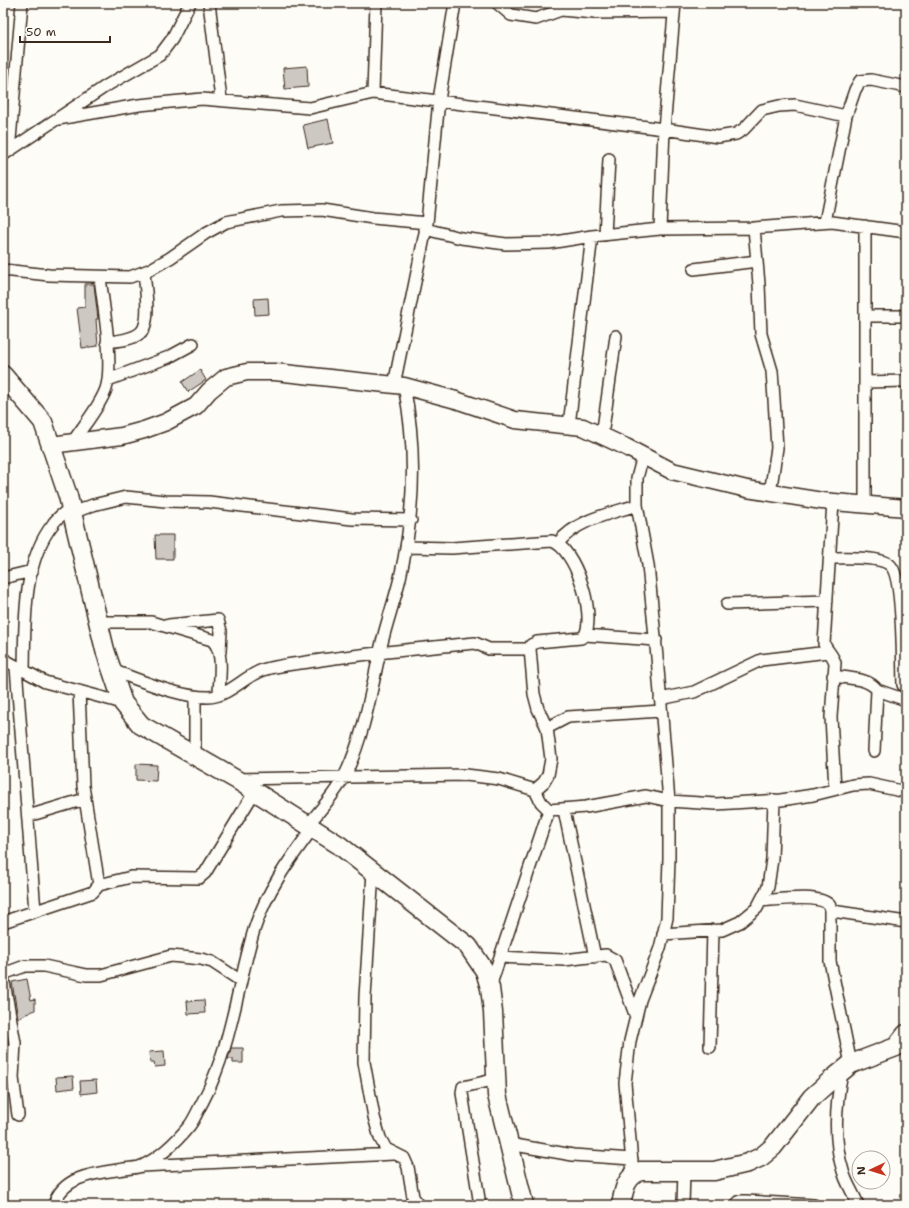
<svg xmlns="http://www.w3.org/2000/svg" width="909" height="1208" viewBox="0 0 909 1208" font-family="'Shantell Sans',sans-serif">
<rect width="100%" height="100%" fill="#fdfcf7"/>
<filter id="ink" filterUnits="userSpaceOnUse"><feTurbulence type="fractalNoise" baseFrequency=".025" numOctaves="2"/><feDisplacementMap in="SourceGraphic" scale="8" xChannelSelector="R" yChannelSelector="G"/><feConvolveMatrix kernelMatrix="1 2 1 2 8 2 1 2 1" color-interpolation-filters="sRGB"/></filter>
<g filter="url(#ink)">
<path fill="#cdc8c2" stroke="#3b2a1e" d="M307 66 308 87 285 89 283 68Z
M328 119 333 143 308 148 303 125Z
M85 284H94L98 319H96L98 346 82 348 77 308 85 307Z
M268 298 269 314 255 315 254 299Z
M200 370 206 380 188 392 182 382Z
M155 535H173V559H156Z
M136 764 157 765 156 781 136 780Z
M27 979 31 1000 35 999V1010L18 1018 12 982Z
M204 1000 205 1013 188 1014 187 1001Z
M231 1048H243V1063H233V1059H228Z
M164 1051 165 1066 155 1067 154 1063H150L149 1052Z
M73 1076 74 1088 57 1090 56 1077Z
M96 1080 97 1092 81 1094 80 1081Z"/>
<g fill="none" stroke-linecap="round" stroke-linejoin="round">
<g stroke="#3b2a1e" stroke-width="14">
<path id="street" d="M209 3 221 99
M497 3 511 15 536 19 561 10 594 13 674 12
M373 93 376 3
M58 119 139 105 202 99 310 108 373 93 664 129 718 137 736 134 744 129 762 110 779 106 795 105 846 116
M9 151 22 3
M3 155 106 86 160 55 172 39 190 3
M825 222 846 116 855 90 860 81 871 80 906 87
M865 226V505
M754 228 759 284 761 334 772 371 774 399 777 448 770 493
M425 229 461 238 506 244 549 243 592 236 660 229 754 228 832 222 906 232
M660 229 664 129 675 3
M605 235 609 159
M694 269 757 261
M3 270 49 275 130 277 149 270 170 258 206 233 226 222 281 211 322 210 373 218 427 223
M865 316H906
M107 342C117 341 132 340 140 333 152 324 145 286 144 272
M108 380 169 357 193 344
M865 382 906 381
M394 385 427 223 439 100 455 3
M569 425 592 236
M602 436 616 336
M72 443C83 426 99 408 106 389 114 364 103 304 100 277
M833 502 824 644C827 651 833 655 835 663L831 717 835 789
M72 513 93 505 126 497 165 501 209 502 352 519 411 520
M558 543C578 519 609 514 637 505
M406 547 452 548 552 541C575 548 596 613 585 635L581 638 537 642 531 645 530 649 534 694 538 709 547 728 551 759 548 775 544 782 535 790
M830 558C843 558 880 556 890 565 904 577 902 663 903 685
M3 578 32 571
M727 604 827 601
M98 622H151L212 640C225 652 219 679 219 695
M169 625 218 620 221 631 220 652
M585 635 656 640
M3 659 45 682 123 703
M16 667 35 911
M111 670C141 680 177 697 208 697 230 697 247 672 270 668 287 664 304 663 321 660 372 653 423 648 475 643L489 649H530
M24 671C25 624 22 563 53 524 57 517 65 513 71 507
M833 676C847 678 869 678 877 690L874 751
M877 690 906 700
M195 697V756
M660 699 694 692 761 660 828 652
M547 728 568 717 661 711
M238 779 466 775 499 779 535 790 541 802 549 810 586 807 646 796 669 801 716 804 781 800 813 795 853 785 869 784 906 792
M564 810 595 957
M28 816 85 799
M308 825C320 810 335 794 344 777 363 740 371 692 380 651 385 627 394 603 400 578 414 516 417 449 404 386
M373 872 365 997 364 1062 374 1117 380 1138 386 1149 404 1158 408 1167 413 1197 419 1205
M99 885 131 877 199 878 205 873 255 791
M761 901C777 900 821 893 830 906V961L851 1064
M832 911 906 922
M3 922 93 892 99 885 83 786 79 691
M663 934 722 930 740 922 757 908 768 887 772 859 774 800
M500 957 564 960 606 955 615 960 636 1017
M3 974 25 966H44L86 975H101L171 956 201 959 212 962 241 981
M3 977 15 1043 13 1078 18 1115
M490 987 549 810
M710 1047 713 930
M842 1072C836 1103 833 1140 843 1171 846 1183 854 1194 858 1205
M509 1144 573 1155 632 1159
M141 1166 394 1154
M633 1174 625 1083 630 1041 640 1000 660 948 667 918 669 859V801L657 657 648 565 637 505V478L643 456
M54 1205C62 1175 98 1173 124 1169 130 1168 137 1168 142 1166 161 1157 177 1141 190 1125 195 1118 199 1108 203 1101 231 1048 237 987 254 930 266 892 289 860 313 828
M480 1205 462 1093 463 1087 497 1079
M683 1205 684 1171
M736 1205 740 1201H746L814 1205"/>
</g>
<g stroke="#3b2a1e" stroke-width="19">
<path id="secondary" d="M51 445 122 436 144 430 166 422 196 406 209 391 226 377 247 372H275L404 386 456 400 515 420 583 427 626 447 672 471 747 489 822 501 906 508"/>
</g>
<g stroke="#3b2a1e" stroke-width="21">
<path id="primary" d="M3 375 43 422 68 496 105 650 123 703 141 725 237 780 339 845 468 946 485 971 490 988 493 1012 497 1095 524 1205
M621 1205C624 1190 625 1178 640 1171H714L748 1163 761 1157 773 1147 812 1097 830 1081 851 1064 896 1047 906 1034"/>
</g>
<use href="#street" stroke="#fdfcf7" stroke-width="11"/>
<use href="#secondary" stroke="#fdfcf7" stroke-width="16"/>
<use href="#primary" stroke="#fdfcf7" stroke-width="18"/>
</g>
</g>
<rect width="909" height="1208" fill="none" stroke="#fdfcf7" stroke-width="16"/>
<rect x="8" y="8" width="893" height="1192" fill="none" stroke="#3b2a1e" stroke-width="1.5" filter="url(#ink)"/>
<g transform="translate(871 1170) rotate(266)"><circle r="19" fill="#fdfcf7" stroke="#afa8a0"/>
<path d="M0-3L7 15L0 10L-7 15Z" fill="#c8321e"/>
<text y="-6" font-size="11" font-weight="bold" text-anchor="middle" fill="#3b2a1e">N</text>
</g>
<path d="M20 36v6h90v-6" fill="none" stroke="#3b2a1e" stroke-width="2"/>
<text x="26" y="36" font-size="12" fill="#3b2a1e" stroke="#fdfcf7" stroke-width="3" paint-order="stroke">50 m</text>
</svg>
